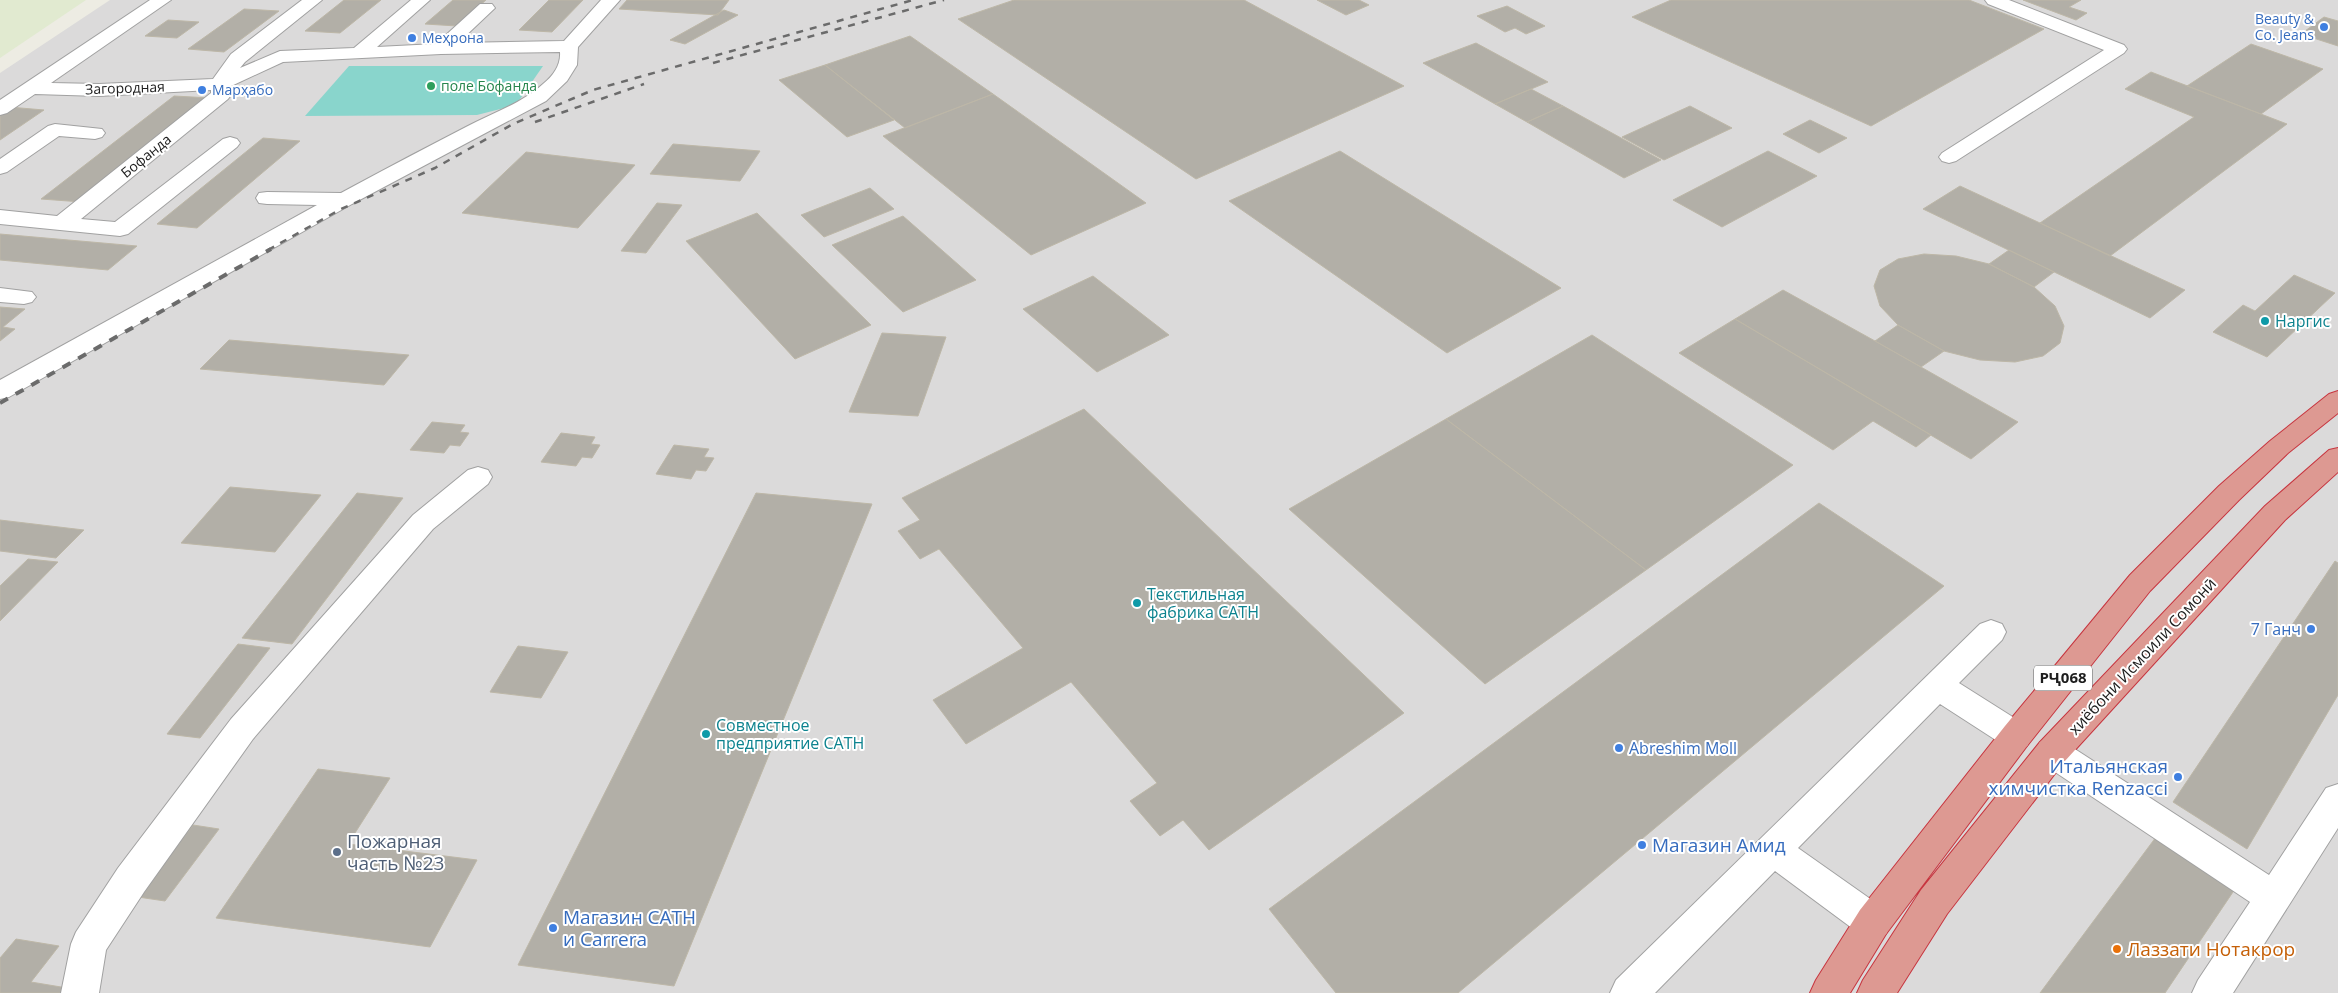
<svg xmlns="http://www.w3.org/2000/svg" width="2338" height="993" viewBox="0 0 2338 993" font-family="'Open Sans',sans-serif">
<rect width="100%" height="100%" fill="#edece3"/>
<path fill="#dbdada" d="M110 0H2338V993H0V73Z"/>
<path fill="#e1ead0" d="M0 0H86L0 58Z"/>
<path fill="#89d5cc" d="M349 66H543L516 105 477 115 305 116Z"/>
<path fill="#b2afa7" stroke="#bdb7a7" d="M344 0H381L340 33 305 31Z
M453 0H486L457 26 425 24Z
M549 0H583L552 32 519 30Z
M627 0H729L718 15 619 9Z
M1014 0H1244L1404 86 1196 179 958 19Z
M1317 0H1359L1369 5 1346 15Z
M1671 0H1969L2044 29 1871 126 1632 17Z
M2023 0H2081L2069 7 2087 13 2076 20Z
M1507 6 1545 26 1526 34 1515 28 1505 32 1477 16Z
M244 9 279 11 224 52 188 49Z
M724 10 738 15 685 44 670 40Z
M2324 17 2338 21V46L2301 34Z
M168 20 199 22 177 38 145 36Z
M910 36 993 94 905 128 825 65Z
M1476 43 1548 82 1495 104 1423 63Z
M2251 44 2323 69 2261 114 2187 86Z
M825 65 894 120 847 137 779 80Z
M2151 72 2287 124 2110 256 2040 223 2194 117 2125 89Z
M1531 89 1563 106 1527 122 1495 104Z
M993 94 1146 203 1031 255 883 136Z
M174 96 211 98 82 202 41 199Z
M1563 106 1661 160 1624 178 1527 122Z
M1690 106 1732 128 1664 160 1622 137Z
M9 107 44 110 0 140V113Z
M1810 120 1847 138 1819 153 1783 134Z
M263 138 300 141 197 228 157 224Z
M673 144 760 151 740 181 650 174Z
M1340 151 1561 288 1447 353 1229 201Z
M1768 151 1817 176 1722 227 1673 200Z
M526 152 635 165 578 228 462 213Z
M1960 186 2040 223 2185 290 2150 318 1923 209Z
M870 188 894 209 824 237 801 215Z
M657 203 682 205 646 253 621 251Z
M757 213 871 325 795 359 686 241Z
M903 216 976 280 903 312 832 245Z
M0 234 137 246 108 270 0 260Z
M2009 250 2054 272 2034 287 1989 264Z
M1924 254 1956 256 1989 264 2034 287 2055 306 2064 326 2060 343 2043 356 2015 362 1980 360 1944 351 1898 325 1880 306 1874 286 1880 270 1898 259Z
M2294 275 2335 293 2267 357 2213 332 2243 305 2255 311Z
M1093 276 1169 335 1097 372 1023 309Z
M1783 290 1875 341 2018 422 1971 459 1735 319Z
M0 307 25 309 3 327 15 329 0 341Z
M1735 319 1931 435 1916 447 1873 421 1833 450 1679 353Z
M1898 325 1944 351 1921 367 1875 341Z
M882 333 946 337 918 416 849 412Z
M1592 335 1793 465 1646 570 1446 419Z
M229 340 409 355 384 385 200 369Z
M1084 409 1404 713 1209 850 1183 820 1160 836 1130 801 1157 783 1071 682 966 744 933 700 1023 648 939 549 920 559 898 531 920 520 902 498Z
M1446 419 1646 570 1485 684 1289 509Z
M432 422 465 425 460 432 469 433 460 446 450 445 444 453 410 450Z
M561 433 595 437 591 444 600 445 592 458 582 457 576 466 541 462Z
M674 445 709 449 704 457 714 458 706 471 696 470 691 479 656 474Z
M230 487 321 495 275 552 181 543Z
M357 493 403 498 292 644 242 638Z
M756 493 872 504 674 986 518 965Z
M1819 503 1944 586 1458 993H1336L1269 909Z
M0 520 84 530 56 558 0 551Z
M28 559 58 562 0 621V586Z
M2335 561 2338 563V695L2247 849 2173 802Z
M238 644 270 648 200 738 167 734Z
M518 646 568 652 541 698 490 692Z
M318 769 390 778 348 844 477 860 430 947 216 918Z
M193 825 219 829 165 901 138 897Z
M2156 837 2235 889 2165 993H2040Z
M16 939 59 946 31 982 73 989 70 993H0V958Z"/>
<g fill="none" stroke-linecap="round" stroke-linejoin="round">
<g stroke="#a1a1a1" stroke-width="2">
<path id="minor" d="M150 0H171L51 83 99 84 213 79 231 54 302 0H322L245 62 240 68 280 51 354 48 411 0H430L377 47 436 44 480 4H492L495 8 458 43 564 41 601 0H620L578 47 577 65 567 81 546 101 352 204 9 397 0 399V380L317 205 267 204 259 203 256 198 259 193 267 192 341 193 354 186C391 166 429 146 466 127 492 113 521 104 543 84 553 76 561 65 560 52L441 54 283 62 229 87 231 95 228 99 81 219 115 222 223 139 230 137 237 139 240 143 237 147 128 234 120 236 0 224V210L57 216 211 93V90L99 96 35 94 7 113 0 115V100Z
M1985 0H2009L2124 45 2127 49 2124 53 1956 161 1949 163 1942 161 1939 157 1942 153 2104 50 1988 4Z
M55 124 102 129 105 133 102 137 95 139 59 136 7 172 0 174V159L48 126Z
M0 288 32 292 36 297 32 302 24 304 0 302Z
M478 467 488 470 492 477 488 484 433 529 253 739 144 892 106 950 99 993H61L71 944 76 932 118 868 231 719 413 515 468 470Z
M1991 620 2002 624 2006 632 2002 640 1959 683 2027 726 2032 736 2027 746 2016 750 2005 746 1940 704 1798 848 1886 910 1891 922 1886 934 1873 939 1860 934 1775 871 1655 993H1610L1616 980 1980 624Z
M2052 738 2064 742 2269 875 2326 788 2338 784V828L2233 993H2192L2198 980 2250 902 2040 762 2036 752 2040 742Z"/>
</g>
<g stroke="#c7353f" stroke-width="2">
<path id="highway" d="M2338 391V413L2288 453 2239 500 2150 591 2027 746 1886 934 1850 993H1810L1816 980 1860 910 2005 726 2130 575 2219 486 2270 441 2329 394Z
M2338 448V472L2285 520 2064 762 1947 914 1897 993H1857L1863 980 1921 890 2040 742 2265 506 2329 450Z"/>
</g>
<use href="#minor" fill="#fff" fill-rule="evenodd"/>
<use href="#highway" fill="#dd9992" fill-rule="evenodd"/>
<path stroke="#6b6b6b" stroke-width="2.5" stroke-dasharray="7 7" stroke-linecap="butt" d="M713 63 944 0
M535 122 644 84
M268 250 341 209 435 168 513 124 593 90 913 0"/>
<path stroke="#6b6b6b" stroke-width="4" stroke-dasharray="9 9" stroke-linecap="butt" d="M0 403 271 249"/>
</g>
<g fill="#3f7fe0" stroke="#fff" stroke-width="2">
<circle cx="2324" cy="27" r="5"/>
<circle cx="412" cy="38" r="5"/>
<circle cx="202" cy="90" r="5"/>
<circle cx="2311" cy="629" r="5"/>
<circle cx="1619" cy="748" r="5"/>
<circle cx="2178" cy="777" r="5"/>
<circle cx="1642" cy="845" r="5"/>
<circle cx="553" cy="928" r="5"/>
</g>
<circle fill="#2e9e5b" stroke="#fff" stroke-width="2" cx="431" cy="86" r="5"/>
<g fill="#0f9aa8" stroke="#fff" stroke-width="2">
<circle cx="2265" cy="321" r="5"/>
<circle cx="1137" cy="603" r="5"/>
<circle cx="706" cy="734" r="5"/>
</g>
<circle fill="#5c6f8a" stroke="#fff" stroke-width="2" cx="337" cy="852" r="5"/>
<circle fill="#e8710a" stroke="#fff" stroke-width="2" cx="2117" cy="949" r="5"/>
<g text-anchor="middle" stroke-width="4" stroke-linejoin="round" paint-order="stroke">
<g font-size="14" fill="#366cbe" stroke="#fff" text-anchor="start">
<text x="2314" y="24" text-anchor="end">Beauty &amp;<tspan x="2314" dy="16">Co. Jeans</tspan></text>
<text x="422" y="43">Меҳрона</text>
<text x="212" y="95">Марҳабо</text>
</g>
<g font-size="14" fill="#27864d" stroke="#fff" text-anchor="start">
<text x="441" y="91">поле Бофанда</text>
</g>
<g font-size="14" fill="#1d1d1d" stroke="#fff">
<text transform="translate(125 88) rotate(-2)" y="5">Загородная</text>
<text transform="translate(146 156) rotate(-39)" y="5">Бофанда</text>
</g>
<rect fill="#fff" stroke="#616161" stroke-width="1" x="2034" y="665.5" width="58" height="25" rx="4"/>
<g font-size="15" font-weight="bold" fill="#1d1d1d">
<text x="2063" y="683">РҶ068</text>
</g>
<g font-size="16" fill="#0d838f" stroke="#fff" text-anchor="start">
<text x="2275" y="327">Наргис</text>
<text x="1147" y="600">Текстильная<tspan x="1147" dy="18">фабрика САТН</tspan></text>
<text x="716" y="731">Совместное<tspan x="716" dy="18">предприятие CATH</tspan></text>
</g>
<g font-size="16" fill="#366cbe" stroke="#fff" text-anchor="end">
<text x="2301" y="635">7 Ганч</text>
<text x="1629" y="754" text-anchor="start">Abreshim Moll</text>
</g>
<g font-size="16" fill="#1d1d1d" stroke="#fff">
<text transform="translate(2142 656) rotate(-47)" y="6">хиёбони Исмоили Сомонӣ</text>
</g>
<g font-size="19" fill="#366cbe" stroke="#fff" text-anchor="start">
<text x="2168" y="773" text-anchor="end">Итальянская<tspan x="2168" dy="22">химчистка Renzacci</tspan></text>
<text x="1652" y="852">Магазин Амид</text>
<text x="563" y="924">Магазин САТН<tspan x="563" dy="22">и Carrera</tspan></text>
</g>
<g font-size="19" fill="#4e5e75" stroke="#fff" text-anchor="start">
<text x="347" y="848">Пожарная<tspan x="347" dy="22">часть №23</tspan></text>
</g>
<g font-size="19" fill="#c56008" stroke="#fff" text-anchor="start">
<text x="2127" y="956">Лаззати Нотакрор</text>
</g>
</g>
</svg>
